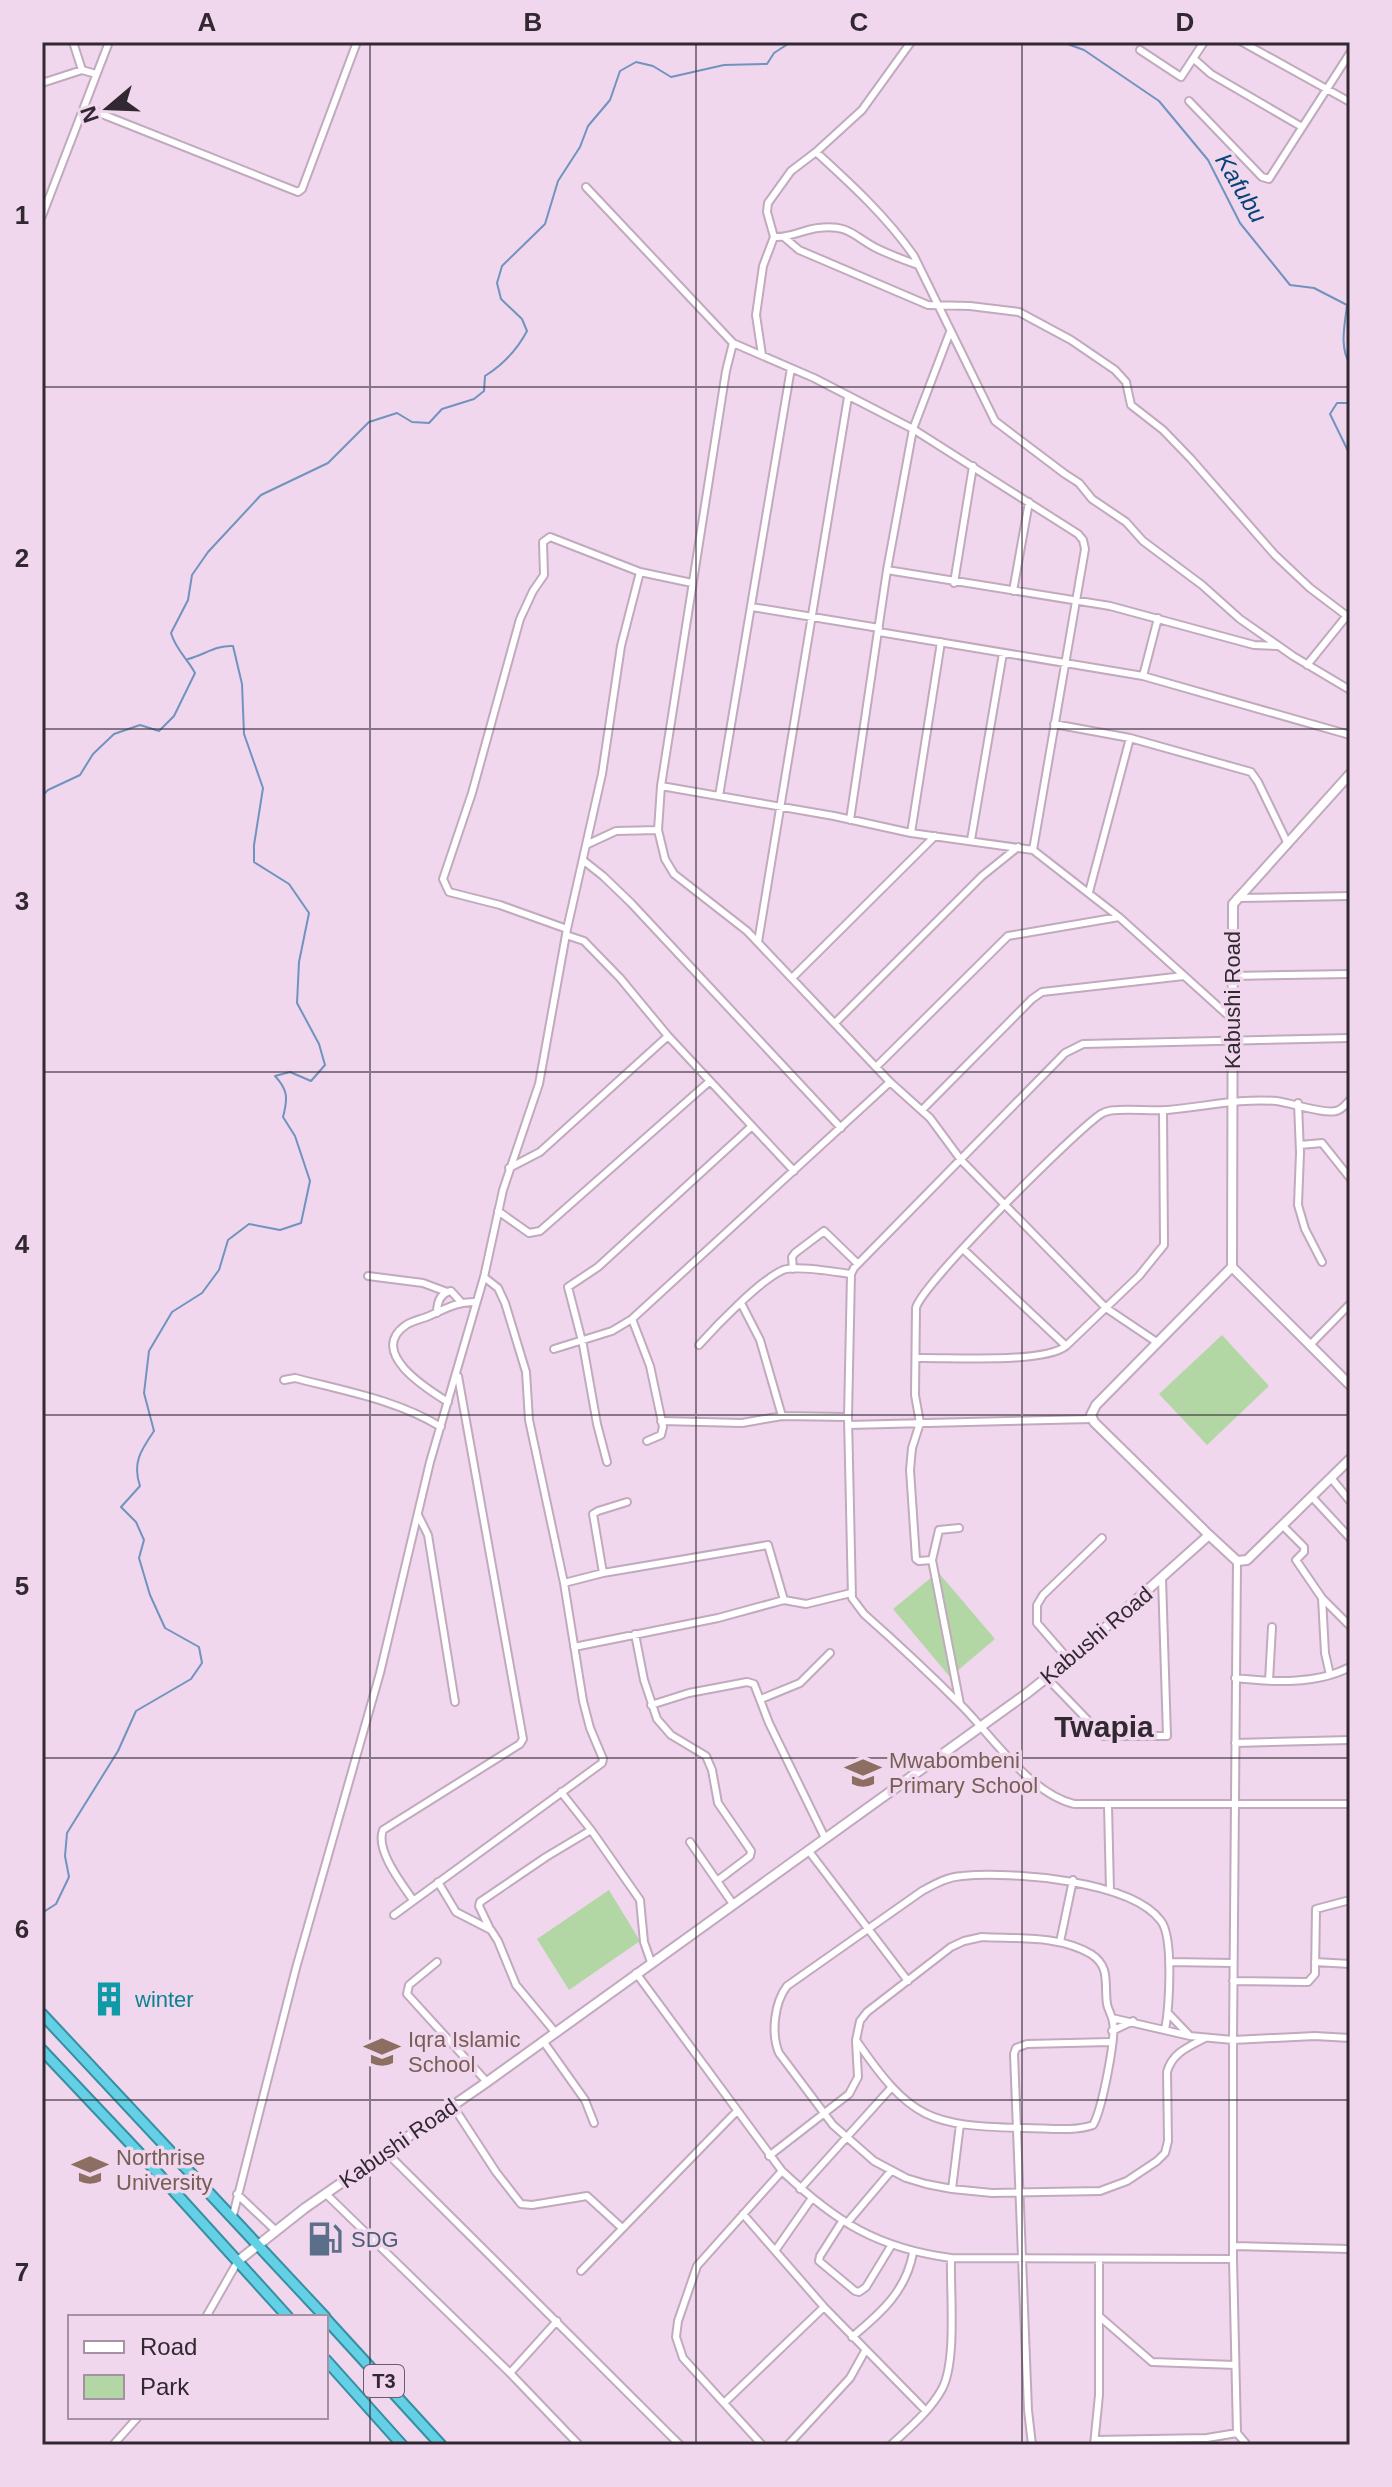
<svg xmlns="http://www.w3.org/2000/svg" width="1392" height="2487" viewBox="0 0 1392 2487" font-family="Helvetica,sans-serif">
<rect width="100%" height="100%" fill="#f0d7ed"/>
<path fill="#b2d7a5" d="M1222 1335 1269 1386 1207 1445 1159 1394Z
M938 1572 995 1639 950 1677 893 1609Z
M609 1890 640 1941 569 1990 537 1939Z"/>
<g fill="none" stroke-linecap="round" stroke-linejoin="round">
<path stroke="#7093bf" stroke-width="2" d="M1062 42 1084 50 1159 101 1208 160 1240 223 1290 285 1314 288 1347 305C1345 324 1339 347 1350 364
M1350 403H1337L1330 414 1350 455
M42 796 48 790 80 775 93 754 114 734 140 725 159 731 174 716 195 673C187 658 176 650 171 633L188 600 192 575 208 552 261 495 328 463 369 422 397 413 412 422 429 423 442 409 474 399 484 391 485 376C504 364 517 350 527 331L522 319 501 299 497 283 502 266 545 224 558 181 580 147 588 126 610 100 620 71 636 62 653 66 671 77 724 65 767 64 774 53 791 42
M42 1913 56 1904 69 1877 65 1856 67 1833 118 1751 136 1711 191 1679 202 1663 199 1647 165 1628 150 1595 139 1558 144 1540 136 1522 121 1507 140 1486C132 1463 141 1450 154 1431L144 1393 149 1351 172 1312 202 1293 219 1270 228 1240 249 1224 280 1230 301 1223 310 1181 295 1136 283 1117C288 1098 288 1090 275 1076L290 1072 311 1081 325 1065 319 1044 297 1003 299 962 309 913 289 884 254 862V845L263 788 244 734 242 684 233 646C216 645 204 655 188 659"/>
<g stroke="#c1a9be" stroke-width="10">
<path id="minor" d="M73 42 82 70
M1242 42 1350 102
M1140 50 1181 77 1204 42
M1194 59 1211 74 1302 127
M42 83 82 70 96 74
M1189 101 1262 177 1269 179 1350 53
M84 107 298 192 302 189 357 42
M816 152C851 184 887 217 914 256L995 421 1065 474 1079 483 1092 499 1126 522 1143 541 1202 585 1240 619 1293 656 1350 690
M586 187 733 343 814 378 913 429 1078 534 1083 540 1085 549 1033 850
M42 216 109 42
M774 237C790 238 802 230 818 228 849 224 853 236 876 248 890 255 904 260 918 265
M785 238 799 250 928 305 970 306 1019 312 1071 340 1115 370 1126 382 1131 405 1163 430 1191 459 1275 555 1310 588 1347 616
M733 343 726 371 661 786 658 830 665 859 674 874 747 931 890 1082 930 1118 961 1160 1106 1308 1158 1343
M762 355 756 315 763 266 774 237 767 212 768 203 791 171 816 152 862 110 911 42
M887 570 1110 606 1254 645 1278 646
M954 583 973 466
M1013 591 1029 502
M752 607 879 628
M879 632 1143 676 1350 735
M1307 665 1345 618H1350
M1143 676 1158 618
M1054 724 1130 738 1251 772 1258 782 1288 844
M661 786 834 816 911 833 1033 850 1119 917 1232 1019
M719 796 791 368
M850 820 887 570 913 429 950 332
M911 833 941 642
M971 840 1003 653
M588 844 616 831 658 830
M584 861 603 876 631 903 841 1128
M1089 892 1130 738
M1237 898 1350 896
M567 929 500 905 449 892 443 879 472 793 520 619 533 591 544 575 543 542 550 537 640 572 692 583
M566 935 584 941 620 978 668 1036 794 1171
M758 942 848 397
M1232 976 1350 974
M793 977 935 836
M835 1023 982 876 1018 847
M1350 1038 1083 1044 1065 1053 854 1268 851 1274 848 1417 852 1598 864 1614C898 1644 931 1675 963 1707 994 1739 1030 1793 1074 1804H1350
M876 1067 1008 936 1119 917
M1298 1103 1300 1153 1298 1205 1305 1229 1322 1262
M922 1110 1032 999 1042 992 1184 976
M1300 1145 1322 1143 1350 1178
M509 1168 540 1152 668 1036
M498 1211 529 1233 540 1231 710 1081
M963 1249 1066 1346
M793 1269 792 1257 795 1253 824 1231 857 1263
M368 1276 423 1283 447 1292
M741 1303 760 1340 782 1416
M437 1313C437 1302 440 1293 451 1291L461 1302
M632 1319 650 1366 663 1427 661 1435 647 1441
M699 1345C716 1326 760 1280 783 1270 797 1265 835 1272 851 1274
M1310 1345 1350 1304
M554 1349 612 1331 632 1319 890 1082
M916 1358C949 1357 1043 1364 1066 1346L1139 1276 1164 1245 1163 1110
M284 1380 295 1378C345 1391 397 1400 441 1427
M448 1402C427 1389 367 1352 406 1325 412 1321 422 1319 429 1316 445 1309 458 1301 476 1302
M661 1421 742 1423 782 1416 848 1417
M848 1425 1092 1419
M607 1462 597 1424 583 1345 568 1287 598 1267 752 1126
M1331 1478 1350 1501
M1312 1497 1350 1538
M627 1502 598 1511 593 1514 603 1573 768 1545 784 1600
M418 1515 428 1535 455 1702
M1283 1526 1304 1547V1552L1296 1560 1322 1598 1350 1626
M959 1528 939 1530 932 1560 960 1704
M932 1560 919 1561 916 1559 910 1470 912 1448 920 1423 915 1395 916 1308C921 1285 1075 1131 1101 1114 1106 1111 1112 1110 1118 1110 1134 1109 1151 1111 1167 1110 1204 1107 1239 1098 1276 1101 1292 1103 1322 1114 1336 1111 1342 1110 1346 1104 1350 1100
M1237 1561 1233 2040V2259L1237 2433 1247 2445
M564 1583 603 1573
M1322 1598 1325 1653 1330 1675
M635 1634 644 1680 657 1719 671 1735 706 1756 712 1770 718 1803 751 1851 750 1856 717 1881
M574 1647 718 1618 784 1600 806 1604 851 1593
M1069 1660 1037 1623V1605L1043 1595 1102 1538
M1047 1678 1103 1736H1167L1162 1578
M1235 1678C1272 1682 1316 1685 1350 1667
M1269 1681 1272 1627
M761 1699 800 1683 830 1653
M651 1705 689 1693 747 1682 754 1684 769 1723 825 1838
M1235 1743 1350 1740
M561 1792 591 1830 640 1900 644 1942 651 1962
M1108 1805 1110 1891
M690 1842 733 1904
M808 1850 908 1981
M438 1882 456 1912 491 1930 498 1941 516 1985 555 2032
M413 1900C402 1884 375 1850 383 1830L520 1744 523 1739 458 1376
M394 1915 602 1763 603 1759 590 1728 583 1701 564 1583 529 1420 526 1372 505 1303 498 1288 484 1277
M489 1927 479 1906 480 1902 546 1857 591 1830
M982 1937C1018 1939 1059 1935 1091 1954 1111 1967 1104 1984 1107 2004 1108 2010 1112 2015 1113 2022 1116 2038 1102 2110 1093 2125 1074 2132 1046 2128 1025 2128 929 2126 911 2120 856 2040L860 2021 867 2012 951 1947 964 1941Z
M1060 1942 1073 1880
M437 1962 409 1985 407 1994 487 2082
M1169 1962 1233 1963
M1315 1962 1350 1964
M636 1973 782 2171C836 2222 877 2248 951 2258L1233 2259
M1233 1981 1308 1982 1315 1974 1316 1909 1350 1900
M1168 2013 1190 2036
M1112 2018 1190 2036 1233 2040 1315 2036 1350 2038
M1165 2030C1169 2009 1174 1938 1161 1921 1131 1880 1009 1871 962 1876 947 1877 935 1884 922 1891L787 1986C774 2003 771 2034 779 2053L833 2125 874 2161 906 2178 926 2184 952 2189 992 2193 1100 2191 1127 2181 1157 2161 1165 2153 1168 2141 1167 2072C1172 2053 1188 2047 1205 2038
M1112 2031 1133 2021
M543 2041 585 2100 594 2123
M453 2106 496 2172 521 2204 532 2205 587 2196 622 2228
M387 2153 680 2445
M769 2156 849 2094 858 2077 856 2041
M800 2189 891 2088
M952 2189 960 2124
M325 2193 510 2373 579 2445
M237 2194 275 2230
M743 2214 824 2307
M232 2219 296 1968 380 1673 430 1462 484 1277 503 1190 539 1084 567 929 602 774 621 646 640 572
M843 2220 820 2256 819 2261 855 2291 859 2292 866 2287 891 2246
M847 2223 891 2171
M1234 2246 1350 2249
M775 2251 812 2198
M581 2271 736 2112
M1099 2316 1152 2362 1235 2365
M206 2317 238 2261
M852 2337C881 2313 906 2291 913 2253
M510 2373 557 2321
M724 2403 824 2307 926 2411
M1095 2440 1207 2438 1237 2433
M113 2445 138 2417
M762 2445 683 2358 676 2337 678 2321 697 2266 782 2171
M788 2445 850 2378 865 2351
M891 2445C909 2428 930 2411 942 2389 957 2361 950 2292 951 2258
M1032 2445 1028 2410 1014 2054 1016 2048 1027 2044 1110 2042
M1094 2445 1099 2395V2260"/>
</g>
<g stroke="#c1a9be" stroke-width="12">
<path id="secondary" d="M1232 1267 1350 1385
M1209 1535 1237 1561 1247 1560 1350 1459
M238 2261 305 2208 487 2082 1026 1694 1069 1660 1209 1535 1094 1422 1091 1415 1096 1405 1232 1267 1233 904 1350 774"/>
</g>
<g stroke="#388ea2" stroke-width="13">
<path id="trunk" d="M42 2014 325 2317
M42 2050 144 2158 288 2317
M326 2319 441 2445
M326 2360 402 2445"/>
</g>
<use href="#minor" stroke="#fff" stroke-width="6"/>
<use href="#secondary" stroke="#fff" stroke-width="8"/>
<use href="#trunk" stroke="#63d0e6" stroke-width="9"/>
</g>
<path fill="none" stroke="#322831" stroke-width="2" stroke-opacity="0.55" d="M370 42V2445M696 42V2445M1022 42V2445M42 387H1350M42 729H1350M42 1072H1350M42 1415H1350M42 1758H1350M42 2100H1350"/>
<defs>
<g id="school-bare" transform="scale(2.76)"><path d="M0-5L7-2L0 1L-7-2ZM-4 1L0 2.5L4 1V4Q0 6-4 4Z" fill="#8d6e63" stroke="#f0d7ed" stroke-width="2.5" paint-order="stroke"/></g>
<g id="building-bare" transform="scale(2.76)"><path d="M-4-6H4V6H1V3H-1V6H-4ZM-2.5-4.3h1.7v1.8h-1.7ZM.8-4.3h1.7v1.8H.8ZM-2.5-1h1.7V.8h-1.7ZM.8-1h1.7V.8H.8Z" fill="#0f9aa8" stroke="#f0d7ed" stroke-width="2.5" paint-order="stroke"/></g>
<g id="university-bare" transform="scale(2.76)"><path d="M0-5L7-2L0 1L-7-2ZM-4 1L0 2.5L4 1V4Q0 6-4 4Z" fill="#8d6e63" stroke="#f0d7ed" stroke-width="2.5" paint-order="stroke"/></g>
<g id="fuel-bare" transform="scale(2.76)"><path d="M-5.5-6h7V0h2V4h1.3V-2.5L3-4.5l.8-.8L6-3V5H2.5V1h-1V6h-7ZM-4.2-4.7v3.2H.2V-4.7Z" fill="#5c6f8a" stroke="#f0d7ed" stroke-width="2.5" paint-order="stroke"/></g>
</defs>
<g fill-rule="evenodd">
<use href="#school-bare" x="863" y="1773"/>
<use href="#building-bare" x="109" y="1999"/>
<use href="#school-bare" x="382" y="2052"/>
<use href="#university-bare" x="90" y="2170"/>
<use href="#fuel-bare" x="325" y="2239"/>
</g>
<g text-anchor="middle" stroke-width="7" stroke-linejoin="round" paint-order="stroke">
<rect fill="#f0d7ed" stroke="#6b5c69" stroke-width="2" x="364" y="2365" width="40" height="32" rx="6"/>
<g font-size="20" font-weight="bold" fill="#322831">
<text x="384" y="2388">T3</text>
</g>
<g font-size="22" fill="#322831" stroke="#f0d7ed">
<text transform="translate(1232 1000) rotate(-90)" y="8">Kabushi Road</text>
<text transform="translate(1096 1635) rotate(-40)" y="8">Kabushi Road</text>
<text transform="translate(398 2143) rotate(-35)" y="8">Kabushi Road</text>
</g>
<g font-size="22" fill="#785e54" stroke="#f0d7ed" text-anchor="start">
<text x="889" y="1768">Mwabombeni<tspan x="889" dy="25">Primary School</tspan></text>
<text x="408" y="2047">Iqra Islamic<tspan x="408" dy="25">School</tspan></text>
<text x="116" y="2165">Northrise<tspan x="116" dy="25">University</tspan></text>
</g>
<g font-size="22" fill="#0d838f" stroke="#f0d7ed" text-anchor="start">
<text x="135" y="2007">winter</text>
</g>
<g font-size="22" fill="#4e5e75" stroke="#f0d7ed" text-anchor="start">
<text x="351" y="2247">SDG</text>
</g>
<g font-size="24" font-style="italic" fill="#074378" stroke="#f0d7ed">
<text transform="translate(1241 188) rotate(59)" y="8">Kafubu</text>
</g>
<g font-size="30" font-weight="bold" fill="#322831" stroke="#f0d7ed">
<text x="1104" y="1737">Twapia</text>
</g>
</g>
<rect width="1392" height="2487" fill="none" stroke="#f0d7ed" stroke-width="88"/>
<rect x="68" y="2315" width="260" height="104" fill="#f0d7ed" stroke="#a491a2" stroke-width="2"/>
<rect x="84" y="2341" width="40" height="12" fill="#ffffff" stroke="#a491a2" stroke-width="2"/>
<text x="140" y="2355" font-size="24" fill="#322831">Road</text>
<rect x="84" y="2375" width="40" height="24" fill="#b2d7a5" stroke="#a491a2" stroke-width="2"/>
<text x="140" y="2395" font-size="24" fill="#322831">Park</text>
<g transform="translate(108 108) rotate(251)" stroke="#f0d7ed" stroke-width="6" paint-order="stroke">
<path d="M0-6L14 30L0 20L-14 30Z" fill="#322831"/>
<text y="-12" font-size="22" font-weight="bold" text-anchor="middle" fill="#322831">N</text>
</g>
<rect x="44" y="44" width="1304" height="2399" fill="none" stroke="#322831" stroke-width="3"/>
<g font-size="26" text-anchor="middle" font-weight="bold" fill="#322831">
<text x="207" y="31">A</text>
<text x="533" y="31">B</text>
<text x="859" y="31">C</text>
<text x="1185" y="31">D</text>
<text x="22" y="224">1</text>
<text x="22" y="567">2</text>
<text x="22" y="910">3</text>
<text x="22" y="1253">4</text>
<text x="22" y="1595">5</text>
<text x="22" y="1938">6</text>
<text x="22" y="2281">7</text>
</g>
</svg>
